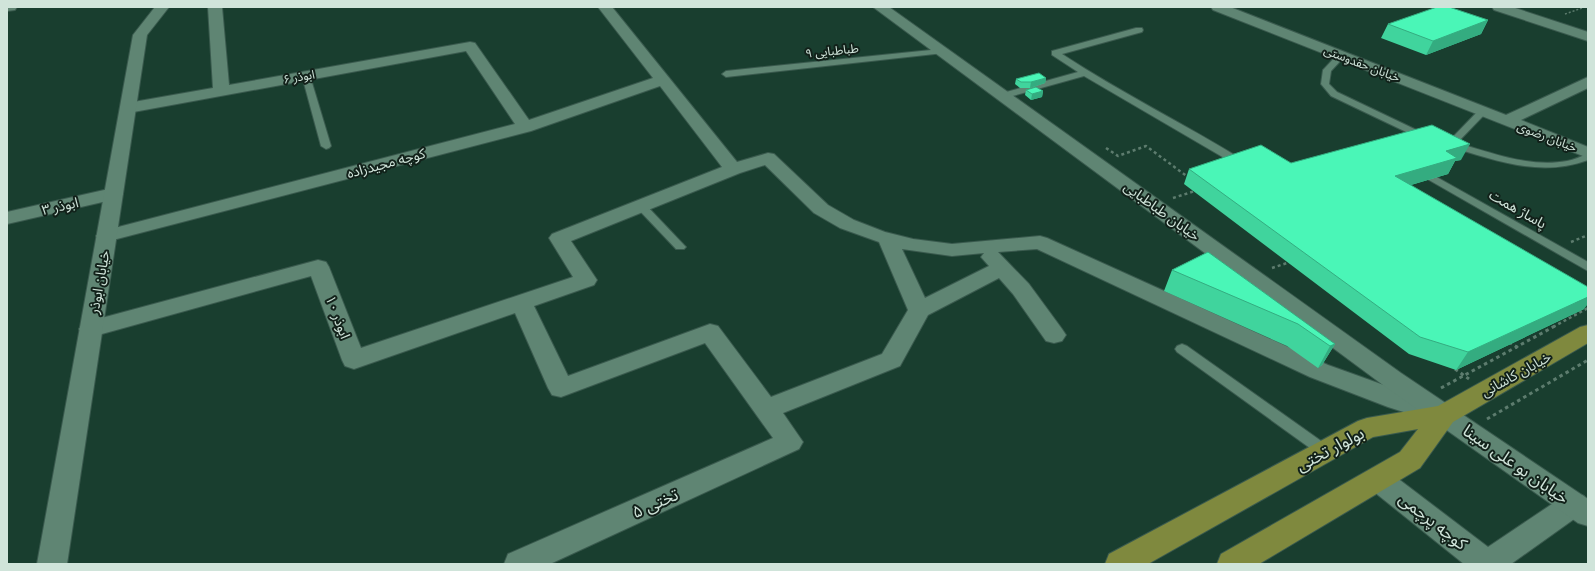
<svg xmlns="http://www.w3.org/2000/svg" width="1595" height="571" viewBox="0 0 1595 571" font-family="Spectral,'Noto Sans Arabic',serif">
<rect width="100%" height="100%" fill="#193e2f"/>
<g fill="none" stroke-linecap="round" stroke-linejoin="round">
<g stroke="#3a5a4e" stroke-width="2">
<path id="lane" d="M1136 28H1142L1143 30 1142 32 1062 54C1121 93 1185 124 1246 162L1247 164 1246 166H1238L1084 76 1002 99 998 96 999 94 1078 72 1052 55V51Z
M941 49 945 51 944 53 726 77 722 74 726 71Z
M1338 54H1344L1345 56 1331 71 1329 84 1337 92 1427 135 1429 137 1427 139H1421L1331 96 1321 84 1323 70Z
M306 73 310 76 331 146 329 148 326 149 321 146 302 76Z
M1483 108 1486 109 1488 111 1486 113 1457 143C1493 153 1530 168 1567 161 1574 160 1581 156 1588 154V160C1540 178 1494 160 1448 146L1446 144 1448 142 1480 109Z
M1433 175 1588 262V271L1429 180 1428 178 1429 176Z
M641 203 645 204 684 245 686 247 684 249H676L637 208 636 206Z
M1182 344 1187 346 1331 448 1333 452 1331 456 1326 458 1321 456 1177 352 1175 349 1177 346Z"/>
</g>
<g stroke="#3a5a4e" stroke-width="2">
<path id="street" d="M7 7H17L15 10 7 11Z
M208 7H222L229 85 470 42 475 43 529 120 653 78 598 7H612L737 162 768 153 774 154 828 205 854 220 885 232 913 239 952 244 1040 236 1047 238 1328 365 1406 393 1447 406 1451 413 1447 420 1438 423 1388 407 1310 377 1037 249 998 252 1029 284 1062 329 1066 335 1062 341 1054 343 1046 341 1013 294 999 278 928 315 900 366 783 413 803 442 799 449 550 564H504L508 554 773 438 705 343 561 397 552 395 548 388 515 313 354 369 345 366 342 360 311 276 91 337 83 335 79 329 83 323 318 260 326 262 329 267 361 348 573 277 549 238 552 234 722 167 660 86 531 131 113 240 106 242 99 240 96 236 99 232 515 124 466 51 128 113 122 112 120 108 122 104 213 88ZM765 165 814 213 840 228 879 242 908 310 882 354 771 397 718 326 710 324 568 376 534 306 594 285 597 280 571 241 740 173ZM902 249 952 256 984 253 981 257 989 266 925 298Z
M113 188 120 190 123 194 120 198 7 224V212Z
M1378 468 1388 471 1488 547 1564 496 1574 492 1584 496 1588 505 1584 512 1511 564H1464L1368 487 1364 479 1368 471Z"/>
</g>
<g stroke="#3a5a4e" stroke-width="2">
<path id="secondary" d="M155 7H169L147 35 67 564H37L133 35Z
M873 7H889L1401 373 1588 499V526L1578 523 1383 385Z
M1211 7H1230L1506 115 1588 77V88L1521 120 1588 147V158L1213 10Z
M1492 7H1512L1588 32V41L1494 10Z"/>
</g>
<g stroke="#3a5a4e" stroke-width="2">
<path id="primary" d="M1588 325V343L1453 422 1420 468 1259 564H1217L1221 554 1400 452 1418 429 1373 437 1148 564H1105L1109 554 1358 421 1367 418 1438 406 1580 327Z"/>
</g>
<path stroke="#5d7c6e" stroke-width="1.5" stroke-dasharray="2 2" stroke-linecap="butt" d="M1565 14 1585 7"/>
<path stroke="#5d7c6e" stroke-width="2.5" stroke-dasharray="3 3" stroke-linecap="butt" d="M1106 148 1118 156 1146 146 1188 177
M1173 198 1195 191
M1571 242 1588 235
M1272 268 1290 262
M1553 327 1588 308"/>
<path stroke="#5d7c6e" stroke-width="3" stroke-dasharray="3.5 3.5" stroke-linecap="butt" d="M1509 342 1520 349
M1455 369 1469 379
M1441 388 1555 326
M1487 419 1588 360"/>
<use href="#lane" fill="#5f8573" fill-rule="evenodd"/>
<use href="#street" fill="#5f8573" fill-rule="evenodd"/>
<use href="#secondary" fill="#5f8573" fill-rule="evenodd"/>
<use href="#primary" fill="#7f893e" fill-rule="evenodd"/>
</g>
<path fill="#40d49d" d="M1488 20 1481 34 1426 55 1381 38 1388 24Z
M1046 78 1045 83 1030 88H1020L1015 84 1016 79Z
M1026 90 1043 91 1042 97 1031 100 1025 95Z
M1461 160 1455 161 1448 174 1411 185 1584 309 1456 370 1409 354 1184 184 1189 169 1291 163Z
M1208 252 1335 344 1322 365 1318 368 1287 346 1164 291 1172 270Z"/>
<path fill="#34ac80" d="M1488 20 1481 34 1426 55 1433 41Z
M1046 78 1045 83 1030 88 1031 82Z
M1043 91 1042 97 1031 100 1032 94Z
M1470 144 1461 160 1455 161 1448 174 1387 192 1395 176 1446 151Z
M1588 297V304L1584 309 1456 370 1468 352Z
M1335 344 1322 365 1318 368 1330 346Z"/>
<path fill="#4af6b7" stroke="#34ac80" d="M1437 7H1449L1488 20 1433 41 1388 24Z
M1039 73 1046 78 1031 82H1021L1016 79Z
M1036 87 1043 91 1032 94 1026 90Z
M1432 125 1470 144 1446 151 1457 158 1395 176 1588 287V297L1468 352 1420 337 1189 169 1261 145 1291 163Z
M1208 252 1335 344 1330 346 1298 324 1172 270Z"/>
<g text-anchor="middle" stroke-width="4" stroke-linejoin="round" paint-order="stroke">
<g font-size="12" fill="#d0e4da" stroke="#12211a">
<text transform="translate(832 51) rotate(-6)" y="4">طباطبایی ۹</text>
<text transform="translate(1362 64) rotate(21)" y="4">خیابان حقدوستی</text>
<text transform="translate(299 77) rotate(-10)" y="4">ابوذر ۶</text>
<text transform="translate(1547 137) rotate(21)" y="4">خیابان رضوی</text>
</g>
<g font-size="14" fill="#d0e4da" stroke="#12211a">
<text transform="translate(386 163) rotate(-15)" y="5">کوچه مجیدزاده</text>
<text transform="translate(60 206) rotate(-13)" y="5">ابوذر ۳</text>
<text transform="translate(1518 209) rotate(30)" y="5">پاساژ همت</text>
<text transform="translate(1162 211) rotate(36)" y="5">خیابان طباطبایی</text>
<text transform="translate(99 282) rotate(-80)" y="5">خیابان ابوذر</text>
<text transform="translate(338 317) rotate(69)" y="5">ابوذر ۱۰</text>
<text transform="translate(1516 374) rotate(-29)" y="5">خیابان کاشانی</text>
</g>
<g font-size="17" fill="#d0e4da" stroke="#12211a">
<text transform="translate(1330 449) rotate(-28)" y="6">بولوار تختی</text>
<text transform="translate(1516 464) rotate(35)" y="6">خیابان بو علی سینا</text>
<text transform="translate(655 503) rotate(-24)" y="6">تختی ۵</text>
<text transform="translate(1433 521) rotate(38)" y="6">کوچه پرچمی</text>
</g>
</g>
<rect width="1595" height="571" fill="none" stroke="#d0e4da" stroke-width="16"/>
</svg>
